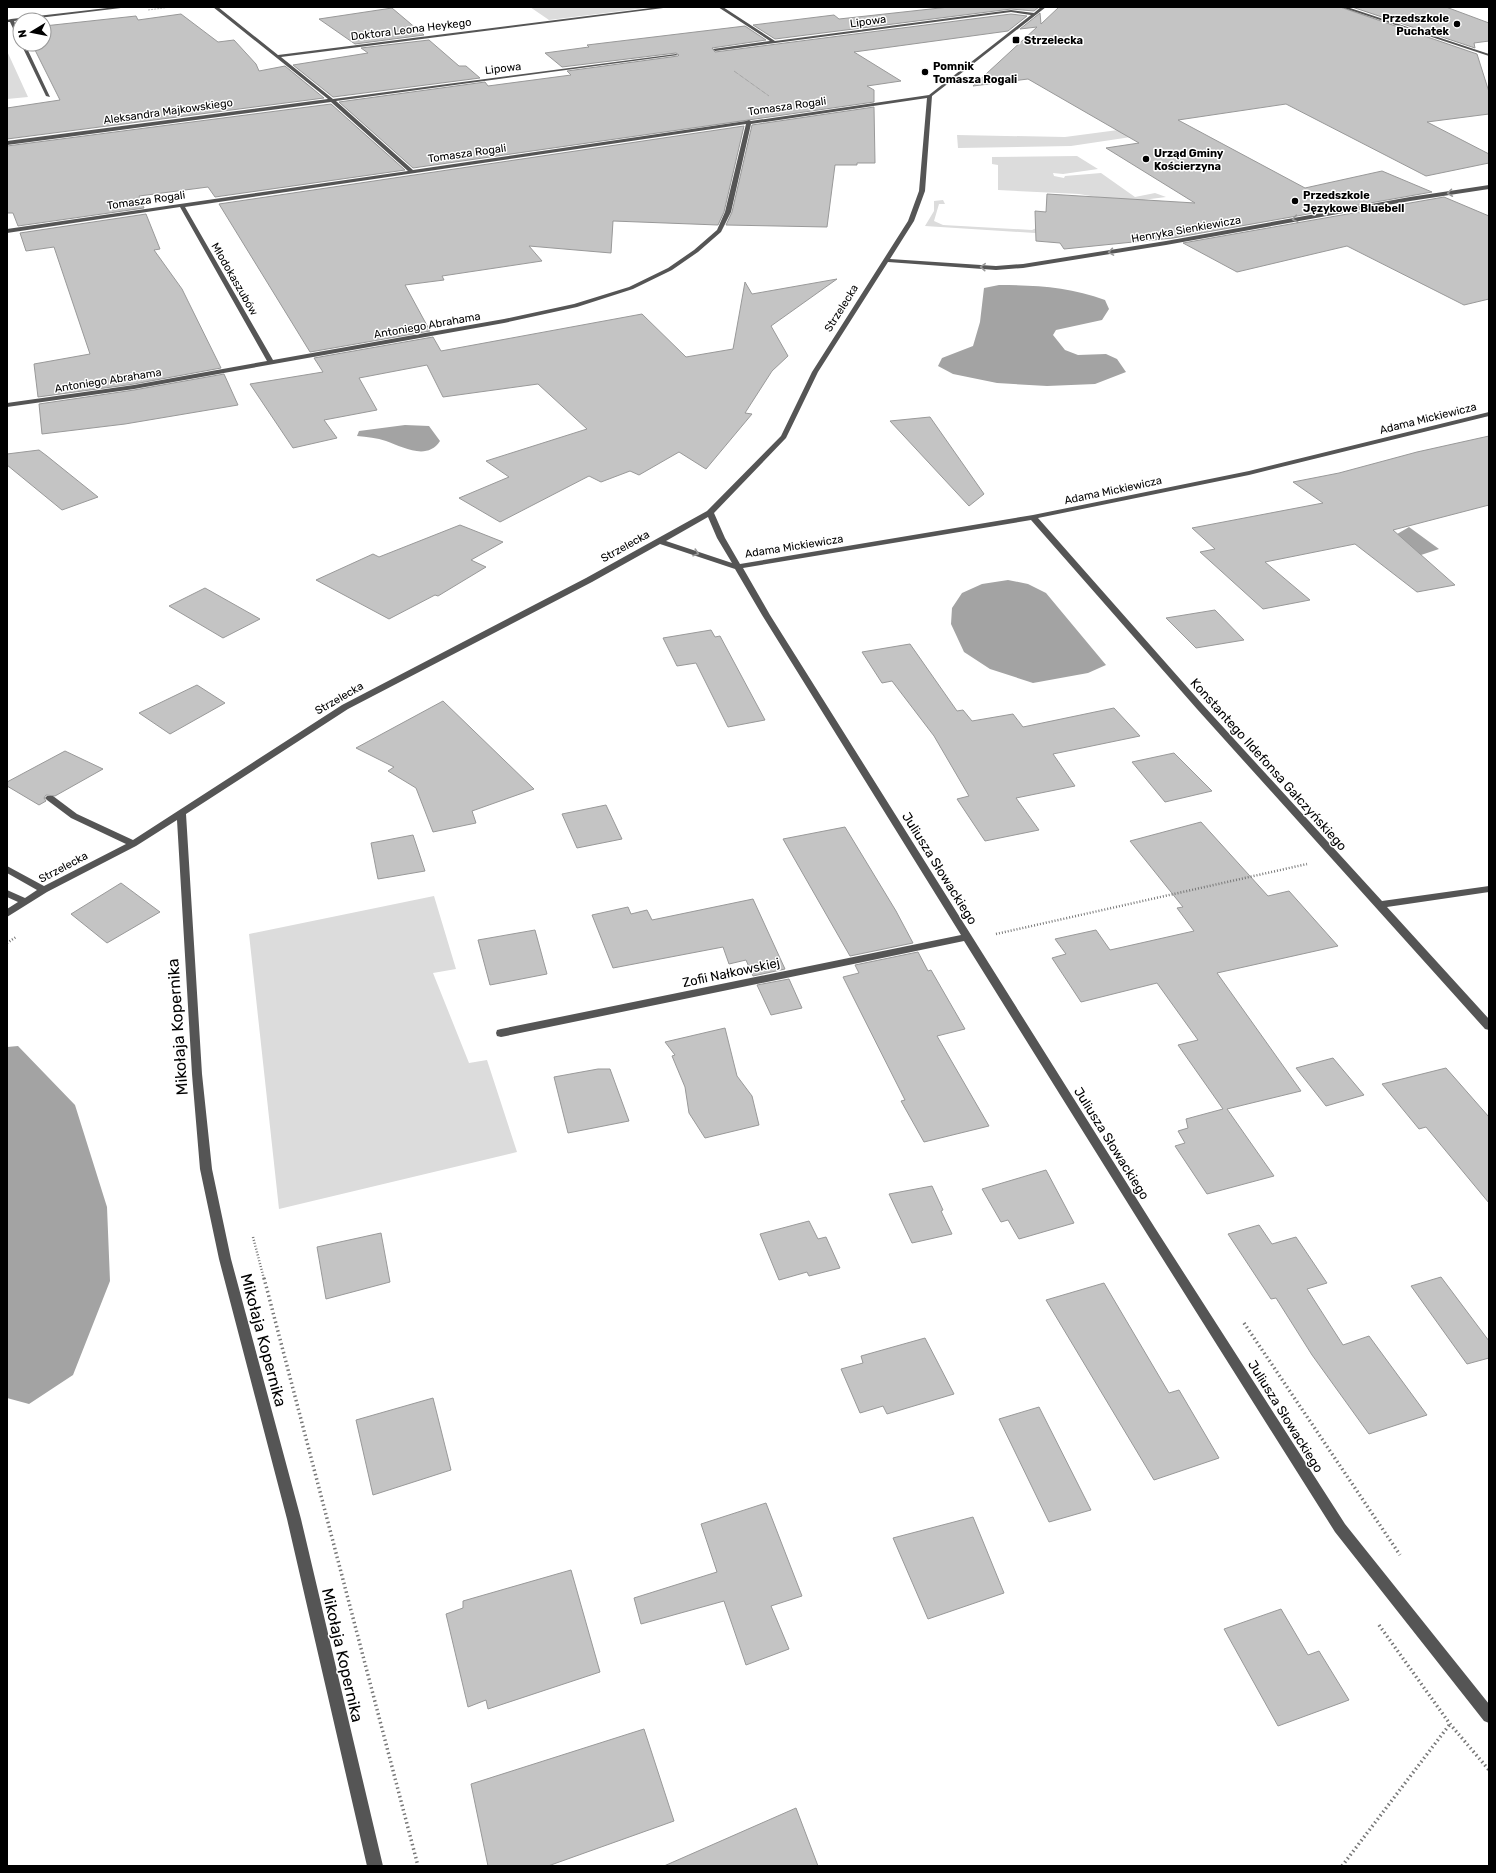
<svg xmlns="http://www.w3.org/2000/svg" width="1496" height="1873" viewBox="0 0 1496 1873" font-family="Rubik,sans-serif">
<rect width="100%" height="100%" fill="#fff"/>
<path fill="#dcdcdc" d="M530 7H654L549 20Z
M7 51 28 97 7 99Z
M1118 130 1131 137 1071 146 958 148 957 135 1065 137Z
M1077 156 1098 169 1063 174 1053 173 1054 176 1064 178 1065 176 1101 173 1135 197 1155 193 1166 197 1127 202 1079 194 998 190V165L992 164V157Z
M943 200 945 204H939L934 221 943 225 1032 230 1045 224 1080 236 925 226 934 211V201Z
M434 896 456 969 433 973 469 1063 487 1060 517 1152 279 1209 249 934Z"/>
<path fill="#a3a3a3" d="M999 285C1036 285 1070 287 1105 300L1109 309 1102 320 1056 330 1053 335 1065 350 1078 355 1106 354 1117 359 1126 372 1095 384 1047 386 997 383 953 374 938 366 942 358 973 346 980 322 984 288Z
M405 425 429 426 440 441C427 461 403 447 386 441 377 438 367 437 357 436L359 431Z
M1409 527 1439 549 1421 555 1387 540Z
M1008 580 1028 584 1046 593 1106 665 1088 673 1033 683 990 669 964 652 951 624 952 608 962 593 982 584Z
M18 1046 75 1105 107 1207 110 1281 73 1375 29 1404 7 1398V1047Z"/>
<path fill="#c4c4c4" stroke="#999" d="M949 7H1039L1034 11 1011 9 775 39 753 25 834 15 839 19Z
M1059 7H1340L1477 54 1489 92V114L1427 122 1489 154V163L1426 176 1286 104 1178 120 1305 188 1382 171 1432 192 1173 238 1064 249 1060 243 1036 241 1035 211 1046 212 1047 194 1195 203 1106 148 1139 143 1028 79 973 86 1037 27 1020 29 1040 13 1041 24Z
M1352 7H1446L1489 23V41L1474 43 1475 48Z
M392 8 424 35 355 44 319 19Z
M181 14 218 42 234 40 256 64 259 71 285 66 324 98 7 139V108L60 100 32 44H44V26L136 16 138 20Z
M1011 14 1027 16 1008 31 854 52 901 81 867 86 874 90V102L413 168 339 102 485 82 488 86 571 75 567 71 678 56 679 55 676 53 562 67 545 53 589 47 587 45 745 26 766 40 712 48 715 52Z
M429 40 459 66H466L480 78 333 97 293 65 368 53 361 48Z
M331 104 405 170 215 197 208 187 139 196 144 208 18 226 13 213H7V146Z
M874 107 875 163H857V165H835L827 227 726 225 732 212 752 125Z
M744 126 724 212 718 225 613 221 611 253 529 246 542 261 442 276 444 280 405 285 430 331 310 352 219 204Z
M1444 197 1489 216V299L1464 305 1347 246 1237 272 1183 243Z
M146 214 160 249 154 250 182 289 221 368 134 384 38 397 34 364 90 354 54 247 26 251 20 233Z
M837 279 771 326 788 356 772 371 745 413 752 414 706 469 679 452 639 475 630 471 601 482 589 476 500 522 459 498 509 477 486 461 587 429 538 384 443 397 427 365 359 378 377 410 324 420 337 438 293 448 250 384 323 372 314 358 433 337 441 351 642 314 686 357 733 349 745 282 752 294Z
M224 374 238 405 125 424 42 434 39 404 134 390Z
M930 417 984 494 969 506 890 421Z
M1489 436V505L1393 530 1455 585 1417 592 1355 544 1265 562 1310 600 1263 609 1200 552 1215 549 1192 528 1323 503 1293 482 1339 473 1417 452Z
M39 450 47 456 98 497 62 510 7 465V454Z
M460 525 503 542 471 560 486 567 438 596 435 595 389 619 316 580 373 554 379 557Z
M205 588 260 619 223 638 169 606Z
M1215 610 1244 640 1196 648 1166 618Z
M711 630 715 637 720 636 765 720 728 727 696 663 677 666 663 638Z
M910 644 957 711 963 710 972 721 1013 714 1023 727 1114 708 1140 736 1053 754 1075 786 1016 798 1039 830 985 841 957 799 969 796 934 736 892 681 882 683 862 652Z
M197 685 225 703 170 734 139 713Z
M443 701 534 789 472 811 476 823 433 832 416 788 388 771 394 767 356 748Z
M65 751 103 769 55 796 46 795 44 798 46 801 39 805 7 786V782Z
M1174 753 1212 791 1165 802 1132 762Z
M606 805 622 839 577 848 562 814Z
M1201 822 1268 896 1289 891 1338 946 1217 973 1301 1091 1227 1109 1274 1176 1207 1194 1175 1146 1185 1143 1178 1131 1188 1128 1186 1119 1223 1109 1178 1045 1198 1040 1157 983 1081 1002 1052 958 1066 954 1055 939 1096 930 1110 950 1194 931 1177 908 1183 907 1130 841Z
M845 827 896 911 913 943 850 956 783 839Z
M413 835 425 871 378 879 371 843Z
M121 883 160 912 107 943 71 914Z
M753 899 785 969 753 976 746 960 729 964 723 947 613 968 592 915 628 907 631 914 647 910 652 920Z
M535 930 547 974 490 985 478 940Z
M918 952 928 971 931 970 965 1029 937 1036 989 1126 924 1142 901 1101 905 1100 843 977 859 973 855 965Z
M789 979 802 1008 771 1015 757 985Z
M725 1028 737 1076 752 1096 759 1125 705 1138 689 1113 685 1087 672 1056 675 1055 665 1042Z
M1333 1058 1364 1095 1326 1106 1296 1068Z
M1446 1068 1489 1117V1203L1426 1127 1419 1129 1382 1084Z
M598 1069H610L629 1121 568 1133 554 1077Z
M1046 1170 1074 1223 1019 1239 1008 1220 1001 1222 982 1189Z
M932 1186 943 1210 941 1211 952 1234 912 1243 889 1194Z
M809 1221 818 1239 826 1237 840 1268 809 1276 807 1272 779 1280 760 1234Z
M1259 1225 1272 1244 1296 1237 1327 1283 1307 1289 1343 1345 1369 1336 1427 1415 1369 1434 1312 1355 1276 1298 1271 1299 1228 1234Z
M381 1233 390 1282 326 1299 317 1247Z
M1441 1277 1489 1341V1358L1467 1364 1411 1286Z
M1104 1283 1169 1393 1179 1390 1219 1458 1154 1480 1046 1300Z
M925 1338 954 1394 887 1414 883 1406 860 1413 841 1369 863 1363 861 1356Z
M433 1398 451 1470 373 1495 356 1420Z
M1039 1407 1091 1510 1049 1522 999 1419Z
M766 1503 802 1596 771 1606 789 1649 746 1665 724 1601 641 1624 634 1598 717 1572 701 1524Z
M973 1517 1004 1593 928 1619 893 1538Z
M571 1570 600 1672 488 1709 486 1700 468 1707 446 1614 463 1608V1601Z
M1281 1609 1308 1655 1319 1651 1349 1700 1278 1726 1224 1629Z
M644 1729 674 1821 548 1866H488L471 1784Z
M796 1808 818 1866H664Z"/>
<g fill="none" stroke-linecap="round" stroke-linejoin="round">
<path stroke="#777" stroke-width="1" stroke-dasharray="0.5 1" stroke-linecap="butt" d="M148 10 171 7
M734 71 769 96"/>
<path stroke="#777" stroke-width="2.5" stroke-dasharray="1 2" stroke-linecap="butt" d="M996 934 1307 864
M7 943 16 937
M253 1237 264 1279"/>
<path stroke="#777" stroke-width="3.5" stroke-dasharray="1.5 3" stroke-linecap="butt" d="M264 1278 418 1866
M1244 1323 1400 1555
M1379 1625 1450 1724 1489 1770
M1342 1866 1450 1724"/>
<path fill="#555" fill-rule="evenodd" d="M116 7H129L14 21 20 34V40L18 39 10 22H7V20L11 19Z
M213 7H218L278 55 659 7H671L281 57 333 99 676 54 678 55 336 101 413 170 746 121 749 120 751 121 929 95 1031 15 1011 12 715 51 713 49 770 41 718 7H723L775 41 1011 10 1034 13 1041 7H1046L932 96 925 191 914 221 890 259 996 266 1023 264 1166 241 1410 197 1489 185V189L1410 201 1166 245 1023 268 996 270 888 262 818 372 786 438 714 513 725 538 740 564 1033 515 1249 471 1489 412V416L1249 475 1038 518 1203 705 1382 901 1489 886V892L1387 907 1489 1019V1030L1485 1029 1197 709 1031 520 743 568 770 615 1155 1228 1345 1524 1489 1704V1723L1484 1721 1335 1532 1147 1234 964 941 501 1037 497 1036 496 1033 497 1030 501 1029 961 935 762 615 735 569 660 544 592 582 348 709 186 814 202 1074 212 1169 231 1259 301 1519 383 1866H367L287 1519 219 1259 200 1169 192 1074 177 820 136 846 47 892 7 917V909L18 902 7 897V890L25 898 37 890 7 873V866L44 886 126 844 71 818 47 800 45 798 47 796H53L77 814 133 840 342 705 586 578 707 511 781 436 812 372 908 221 919 191 927 98 751 124 731 212 721 232 698 252 672 270 633 289 577 307 504 323 134 389 7 407V403L134 385 267 361 180 207 7 233V229L408 171 331 102 7 145V141L328 99ZM746 124 725 212 717 230 694 250 668 268 629 287 574 304 504 319 273 360 185 207ZM708 517 717 538 732 563 666 541Z
M1341 7H1347L1489 54V56Z
M21 44H25L50 97 46 96Z"/>
</g>
<defs><path id="oneway-chevron" d="M-2-3.5L2.5 0L-2 3.5" fill="none" stroke-width="1.6" stroke-linecap="round" stroke-linejoin="round"/></defs>
<g stroke="#999">
<use href="#oneway-chevron" transform="translate(1450 193) rotate(172)"/>
<use href="#oneway-chevron" transform="translate(1295 219) rotate(169)"/>
<use href="#oneway-chevron" transform="translate(1111 252) rotate(171)"/>
<use href="#oneway-chevron" transform="translate(983 267) rotate(-176)"/>
<use href="#oneway-chevron" transform="translate(696 553) rotate(18)"/>
</g>
<g fill="#000" stroke="#fff" stroke-width="1.5">
<circle cx="1457" cy="24" r="4"/>
<rect x="1012" y="36" width="8" height="8" rx="2"/>
<circle cx="925" cy="72" r="4"/>
<circle cx="1146" cy="159" r="4"/>
<circle cx="1295" cy="201" r="4"/>
</g>
<g text-anchor="middle" stroke-width="3" stroke-linejoin="round" paint-order="stroke">
<g font-size="11" font-weight="bold" fill="#000" stroke="#fff" text-anchor="start">
<text x="1449" y="22" text-anchor="end">Przedszkole<tspan x="1449" dy="13">Puchatek</tspan></text>
<text x="1024" y="44">Strzelecka</text>
<text x="933" y="70">Pomnik<tspan x="933" dy="13">Tomasza Rogali</tspan></text>
<text x="1154" y="157">Urząd Gminy<tspan x="1154" dy="13">Kościerzyna</tspan></text>
<text x="1303" y="199">Przedszkole<tspan x="1303" dy="13">Językowe Bluebell</tspan></text>
</g>
<g font-size="11" fill="#000" stroke="#fff">
<text transform="translate(868 21) rotate(-8)" y="4">Lipowa</text>
<text transform="translate(411 29) rotate(-7)" y="4">Doktora Leona Heykego</text>
<text transform="translate(503 68) rotate(-7)" y="4">Lipowa</text>
<text transform="translate(787 106) rotate(-8)" y="4">Tomasza Rogali</text>
<text transform="translate(168 111) rotate(-8)" y="4">Aleksandra Majkowskiego</text>
<text transform="translate(467 153) rotate(-8)" y="4">Tomasza Rogali</text>
<text transform="translate(146 200) rotate(-8)" y="4">Tomasza Rogali</text>
<text transform="translate(1186 229) rotate(-10)" y="4">Henryka Sienkiewicza</text>
<text transform="translate(235 279) rotate(60)" y="4">Młodokaszubów</text>
<text transform="translate(841 308) rotate(-58)" y="4">Strzelecka</text>
<text transform="translate(427 325) rotate(-10)" y="4">Antoniego Abrahama</text>
<text transform="translate(108 380) rotate(-9)" y="4">Antoniego Abrahama</text>
<text transform="translate(1428 418) rotate(-14)" y="4">Adama Mickiewicza</text>
<text transform="translate(1113 490) rotate(-12)" y="4">Adama Mickiewicza</text>
<text transform="translate(625 546) rotate(-29)" y="4">Strzelecka</text>
<text transform="translate(794 546) rotate(-9)" y="4">Adama Mickiewicza</text>
<text transform="translate(339 698) rotate(-30)" y="4">Strzelecka</text>
<text transform="translate(63 867) rotate(-28)" y="4">Strzelecka</text>
</g>
<g font-size="13" fill="#000" stroke="#fff">
<text transform="translate(1269 764) rotate(48)" y="5">Konstantego Ildefonsa Gałczyńskiego</text>
<text transform="translate(940 868) rotate(58)" y="5">Juliusza Słowackiego</text>
<text transform="translate(731 972) rotate(-12)" y="5">Zofii Nałkowskiej</text>
<text transform="translate(1112 1143) rotate(58)" y="5">Juliusza Słowackiego</text>
<text transform="translate(1286 1416) rotate(58)" y="5">Juliusza Słowackiego</text>
</g>
<g font-size="16" fill="#000" stroke="#fff">
<text transform="translate(177 1027) rotate(-94)" y="6">Mikołaja Kopernika</text>
<text transform="translate(264 1340) rotate(75)" y="6">Mikołaja Kopernika</text>
<text transform="translate(343 1655) rotate(77)" y="6">Mikołaja Kopernika</text>
</g>
</g>
<rect width="1496" height="1873" fill="none" stroke="#000000" stroke-width="16"/>
<g transform="translate(32 32) rotate(260)"><circle r="19" fill="#ffffff" stroke="#999999"/>
<path d="M0-3L7 15L0 10L-7 15Z" fill="#000000"/>
<text y="-6" font-size="11" font-weight="bold" text-anchor="middle" fill="#000000">N</text>
</g>
</svg>
